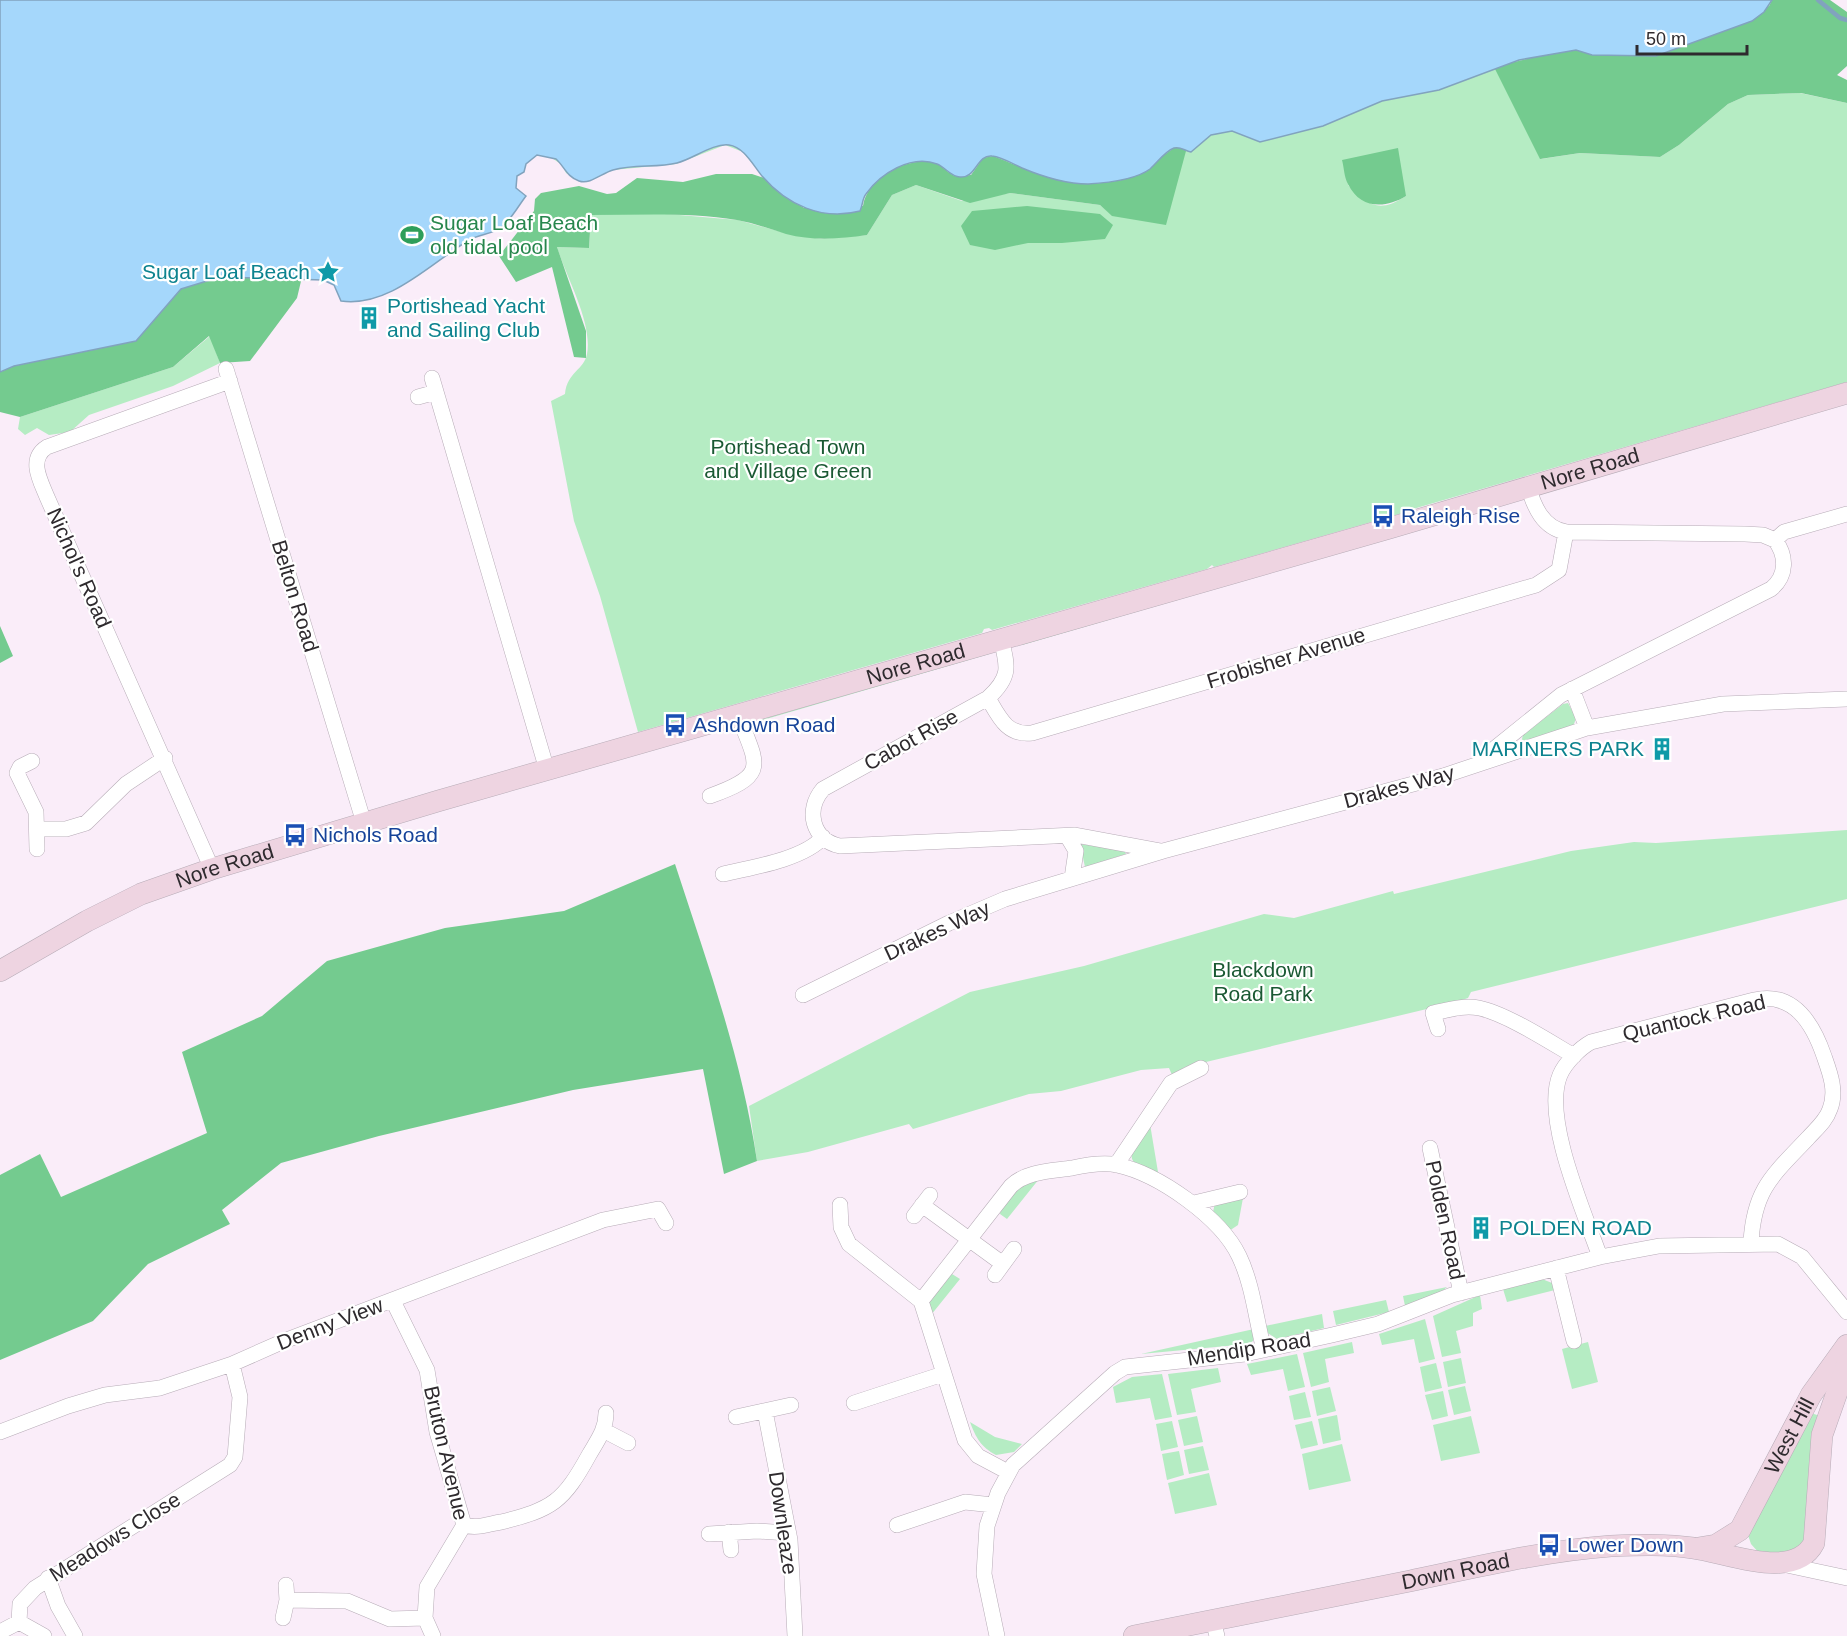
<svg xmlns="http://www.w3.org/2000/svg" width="1847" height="1636" viewBox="0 0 1847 1636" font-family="Helvetica,sans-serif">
<rect width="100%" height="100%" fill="#faedf9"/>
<path fill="#b5ecc3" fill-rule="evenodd" d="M190 0H1772L1541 159 1580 153 1660 157 1679 145 1728 104 1748 95 1800 93 1847 103V382L1413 509 1406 508V512L1214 567 1212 565 1207 569 992 630 989 628 984 629 982 633 638 732 600 596 574 521 551 401 565 394C567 372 584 370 587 354 593 323 566 277 557 247L589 248 591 215 644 212 738 220 789 234 821 239 867 235 892 195 916 185 962 201 1010 193 1100 205 1113 216 1185 151 764 178 743 152 725 145 676 164 613 170 587 182 574 178 566 173 562 165 549 156 537 155 532 159 526 164 524 172 0 33ZM1348 185 1406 196C1378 214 1369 205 1348 185Z
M210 336 220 363 173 386 89 415 70 432 49 435 37 428 25 435 18 429 20 417 173 367Z
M1520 500 1022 645 1023 643Z
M987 653 989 654 759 721 758 718Z
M1568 703 1576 718 1573 727 1521 743 1523 735 1563 704Z
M1847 830V899L1471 992 1468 998 1456 1002 1185 1067 1172 1075 1169 1068 1141 1070 1061 1091 1029 1094 913 1129 909 1124 808 1152 757 1161 749 1106 970 992 1084 966 1264 914 1294 918 1393 891 1394 894 1571 851 1634 842 1656 843Z
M1080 844 1124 850 1126 854 1085 867Z
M1150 1124 1159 1178C1120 1158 1128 1158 1150 1124Z
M1039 1179 1007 1219 1000 1214C1002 1197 1024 1184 1039 1179Z
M1243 1198 1238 1225 1229 1231 1213 1212 1215 1203Z
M952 1274 960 1279 931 1315 928 1301Z
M1542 1279 1552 1283 1555 1290 1507 1302 1503 1289Z
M1447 1287 1440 1293 1405 1306 1403 1296Z
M1480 1295 1482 1309 1473 1313V1326L1456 1331 1461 1353 1442 1357 1433 1316Z
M1386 1300 1389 1312 1336 1325 1333 1311Z
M1322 1314 1324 1328 1277 1339 1266 1332 1265 1326Z
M1425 1319 1435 1359 1419 1363 1414 1339 1382 1345 1379 1334Z
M1254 1329 1253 1341 1248 1344 1141 1354Z
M1352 1342 1354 1353 1325 1359 1329 1382 1311 1387 1303 1353Z
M1588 1342 1598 1382 1572 1389 1562 1349Z
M1297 1354 1305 1387 1288 1391 1283 1369 1251 1375 1247 1364Z
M1461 1358 1466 1383 1448 1387 1443 1362Z
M1436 1363 1442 1388 1425 1392 1420 1367Z
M1218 1368 1221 1382 1191 1389 1196 1412 1177 1415 1168 1374Z
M1162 1374 1172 1417 1155 1420 1150 1398 1116 1403 1113 1387 1132 1377Z
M1465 1386 1471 1411 1454 1415 1448 1390Z
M1330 1387 1336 1411 1317 1416 1312 1391Z
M1443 1391 1448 1416 1432 1420 1425 1395Z
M1305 1392 1311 1417 1294 1420 1289 1396Z
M1811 1413 1820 1416 1808 1537 1798 1553H1759L1751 1544 1748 1535Z
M1337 1415 1341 1440 1323 1444 1318 1419Z
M1197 1416 1203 1442 1184 1446 1178 1420Z
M1471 1416 1480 1453 1441 1461 1433 1425Z
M1172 1421 1178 1447 1161 1451 1156 1424Z
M1312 1421 1318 1445 1301 1449 1295 1425Z
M970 1422 995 1437 1022 1444 1014 1452 996 1455C981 1447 976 1438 970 1422Z
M1342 1444 1351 1481 1309 1490 1302 1454Z
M1203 1446 1209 1470 1189 1474 1184 1450Z
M1179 1451 1184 1475 1167 1480 1162 1454Z
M1209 1473 1217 1505 1175 1514 1168 1483Z"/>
<path fill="#74cb8f" d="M1772 0H1830L1847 12V66L1837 75 1847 80V103L1801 93 1748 95 1728 104 1679 145 1660 157 1580 153 1540 159 1494 67 1556 52 1576 50 1614 56 1769 6Z
M1181 147 1186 151 1166 225 1112 216 1100 205 1010 193 970 203 916 185 892 195 867 235C840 239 813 241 786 234 770 229 754 223 737 220 689 212 640 215 591 215L589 248 557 247 586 331V358L574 357 552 267 516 282 499 256 534 211 535 199 541 193 579 186 607 194 616 193 637 178 683 182 716 174H752L764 178 804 208 863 206C867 178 905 158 932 162 941 164 944 170 952 174 957 176 965 175 971 175L983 158 993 156 1033 172 1071 181 1088 184 1114 181 1148 170 1161 157 1174 148Z
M1398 148 1406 196C1385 209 1360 209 1348 184 1344 177 1344 167 1342 160Z
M1027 206 1100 214 1113 225 1105 239 1062 243H1028L995 250 970 245 961 226 972 211Z
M220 277H302L297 298 250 361 220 363 209 336 173 367 20 417 0 412V372L14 366 136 341 181 289Z
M0 626 13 656 0 663Z
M675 864C707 962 742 1059 757 1161L724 1174 703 1069 573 1090 379 1136 281 1163 222 1210 230 1224 148 1264 93 1321 0 1360V1175L40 1154 61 1197 207 1133 182 1052 262 1016 327 961 445 928 564 911Z"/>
<path fill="#a5d7fb" stroke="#81a3be" stroke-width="1.5" d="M0 0H1772L1764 12 1752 21 1656 56 1592 55 1576 50 1519 60 1439 90 1382 101 1323 126 1260 142 1232 131 1211 135 1191 152C1185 151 1180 146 1174 148 1164 152 1158 162 1150 169 1135 180 1106 183 1088 184 1067 184 1041 176 1022 168 1013 164 1002 157 992 156 977 154 976 179 960 177 951 177 945 167 937 164 911 154 880 174 866 194 862 199 863 205 860 211 822 221 787 205 762 176 753 165 744 147 729 145 713 143 693 159 677 163 657 168 634 164 613 170 602 173 590 185 579 181 567 177 564 166 556 159L537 155 526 164 524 172 517 176 516 188 526 196C519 205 512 218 503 226 495 234 479 234 469 240 431 263 389 308 341 301L334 285 323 280 220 277 181 289 136 341 14 366 0 372Z"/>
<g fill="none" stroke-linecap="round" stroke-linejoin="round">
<path stroke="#81a3be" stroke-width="4.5" d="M1818 0 1840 18 1847 20"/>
<g stroke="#b7acb7" stroke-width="16">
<path id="street" d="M226 369 364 823
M432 378 547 770
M418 397 436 392
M1528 486C1534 507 1543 528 1566 532L1745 534 1763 535 1775 540 1784 532 1847 514
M1001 639C1008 667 1011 677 988 698L823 789C805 810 812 840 840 846L1075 835 1161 851
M1572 689 1587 728
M988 698C999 717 1007 736 1032 733L1536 585 1559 570 1566 532
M1484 757 1561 695 1771 589C1787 576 1787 556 1775 540
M32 761 20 767 17 773 36 812 37 849
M710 796C769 775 758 766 738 715
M37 829H66L86 823 126 784 165 758
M1067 836 1076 851 1072 878
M212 869 47 497C40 480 28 459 47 447L230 381
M723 874C750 868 805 859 823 837
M803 995 949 923 1005 899 1163 851 1443 776 1587 728 1723 704 1847 699
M1438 1029 1433 1013C1448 1010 1463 1005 1479 1008 1505 1013 1550 1042 1574 1056
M1430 1148 1461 1293
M1116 1165 1171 1083 1201 1068
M1194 1203 1240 1192
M840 1205 841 1227 849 1244 921 1301
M922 1205 1003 1264
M914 1216 930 1195
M1600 1257C1585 1214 1542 1118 1560 1075 1565 1063 1580 1048 1591 1042L1754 1000C1794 991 1813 1024 1824 1056 1830 1073 1837 1091 1830 1109 1826 1121 1816 1129 1808 1138 1773 1175 1754 1189 1751 1242
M1556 1268 1574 1341
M995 1275 1014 1249
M393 1301 427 1370 437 1432 464 1525 427 1587 425 1618 433 1636
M854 1403 943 1374
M765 1411 790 1540 795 1636
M736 1417 791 1405
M603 1430 628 1443
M0 1432 68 1406 105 1395 160 1388 232 1364 284 1341 603 1220 658 1209 666 1223
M1008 1472 978 1456 965 1440 921 1301 1011 1186C1026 1171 1052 1171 1072 1168 1086 1165 1103 1162 1117 1165 1159 1174 1221 1218 1239 1256 1253 1285 1256 1320 1264 1350
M464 1525C477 1529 488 1524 501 1522 553 1509 563 1502 589 1455 597 1441 606 1430 606 1413
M897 1525 965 1502 993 1505
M729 1532 731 1550
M709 1534 757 1531 788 1533
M1782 1564 1847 1578
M48 1578 58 1606 75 1636
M287 1600 347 1601 390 1619 425 1618
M283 1618 287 1600 286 1585
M1213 1620 1217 1636
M19 1622 20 1604 35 1588 230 1465 235 1457 240 1397 232 1364
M0 1632 19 1622 44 1636
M997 1636 984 1574 987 1526 998 1493 1013 1465 1115 1373 1125 1367 1245 1354 1332 1335 1378 1324 1452 1295 1600 1257 1659 1246 1778 1244 1802 1257 1847 1312"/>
</g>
<g stroke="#b7acb7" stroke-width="22">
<g id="secondary">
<path id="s1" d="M0 971 87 921 141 894 212 869 438 801 1390 528 1847 393"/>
<path id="s2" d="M1698 1548 1716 1545 1740 1530 1811 1395 1847 1345"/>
<path id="s3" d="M1134 1636C1226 1617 1318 1599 1410 1581 1477 1567 1543 1551 1611 1546 1638 1545 1666 1544 1693 1548 1726 1552 1794 1582 1814 1543L1822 1435 1847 1364"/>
</g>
</g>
<use href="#street" stroke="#fff" stroke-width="15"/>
<use href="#secondary" stroke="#eed4e1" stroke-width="21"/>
</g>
<defs>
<g id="stadium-bare" transform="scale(1.8)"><path d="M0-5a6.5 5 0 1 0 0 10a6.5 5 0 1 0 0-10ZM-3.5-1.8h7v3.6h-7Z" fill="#2e9e5b" stroke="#fff" stroke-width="2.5" paint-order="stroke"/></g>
<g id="sight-bare" transform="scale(1.8)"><path d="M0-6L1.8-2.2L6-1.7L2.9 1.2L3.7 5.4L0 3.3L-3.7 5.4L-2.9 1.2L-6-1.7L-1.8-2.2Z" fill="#0f9aa8" stroke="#fff" stroke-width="2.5" paint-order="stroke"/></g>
<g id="building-bare" transform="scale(1.8)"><path d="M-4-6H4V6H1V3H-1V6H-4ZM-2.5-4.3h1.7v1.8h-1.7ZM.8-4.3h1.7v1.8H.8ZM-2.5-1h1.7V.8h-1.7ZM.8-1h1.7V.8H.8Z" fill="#0f9aa8" stroke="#fff" stroke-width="2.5" paint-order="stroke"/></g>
<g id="bus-bare" transform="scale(1.8)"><path d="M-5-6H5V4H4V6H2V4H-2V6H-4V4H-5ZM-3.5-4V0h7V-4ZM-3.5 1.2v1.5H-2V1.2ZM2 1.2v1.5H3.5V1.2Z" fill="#1a4fb4" stroke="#fff" stroke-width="2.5" paint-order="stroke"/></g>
</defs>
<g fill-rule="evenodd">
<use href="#stadium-bare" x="412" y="235"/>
<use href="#sight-bare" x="328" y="272"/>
<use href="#building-bare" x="369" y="318"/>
<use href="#bus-bare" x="1383" y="516"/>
<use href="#bus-bare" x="675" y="725"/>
<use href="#building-bare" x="1662" y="749"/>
<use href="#bus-bare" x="295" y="835"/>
<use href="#building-bare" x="1481" y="1228"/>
<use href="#bus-bare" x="1549" y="1545"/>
</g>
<g text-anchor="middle" stroke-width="4.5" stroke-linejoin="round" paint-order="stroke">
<g font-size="21" fill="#27864d" stroke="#fff" text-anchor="start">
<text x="430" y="230">Sugar Loaf Beach<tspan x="430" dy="24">old tidal pool</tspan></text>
</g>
<g font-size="21" fill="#0d838f" stroke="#fff" text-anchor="end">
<text x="310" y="279">Sugar Loaf Beach</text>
<text x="387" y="313" text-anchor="start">Portishead Yacht<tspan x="387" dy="24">and Sailing Club</tspan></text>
<text x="1644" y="756">MARINERS PARK</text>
<text x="1499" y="1235" text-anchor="start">POLDEN ROAD</text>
</g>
<g font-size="21" fill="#1a5933" stroke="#fff">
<text x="788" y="454">Portishead Town<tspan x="788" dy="24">and Village Green</tspan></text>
<text x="1263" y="977">Blackdown<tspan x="1263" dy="24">Road Park</tspan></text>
</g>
<g font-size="21" fill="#2e2a2e" stroke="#fff">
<text dy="7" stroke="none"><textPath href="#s1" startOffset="1671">Nore Road</textPath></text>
<text transform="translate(79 568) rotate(66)" y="7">Nichol's Road</text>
<text transform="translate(295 596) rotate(73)" y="7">Belton Road</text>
<text transform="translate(1286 658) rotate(-17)" y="7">Frobisher Avenue</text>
<text dy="7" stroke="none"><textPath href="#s1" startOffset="969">Nore Road</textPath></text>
<text transform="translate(911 740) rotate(-29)" y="7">Cabot Rise</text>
<text transform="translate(1399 787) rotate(-15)" y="7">Drakes Way</text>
<text dy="7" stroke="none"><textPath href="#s1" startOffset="249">Nore Road</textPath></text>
<text transform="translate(937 931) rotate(-25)" y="7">Drakes Way</text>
<text transform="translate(1694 1018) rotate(-13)" y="7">Quantock Road</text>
<text transform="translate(1445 1220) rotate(78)" y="7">Polden Road</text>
<text transform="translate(330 1324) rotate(-21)" y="7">Denny View</text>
<text transform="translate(1249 1349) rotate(-9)" y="7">Mendip Road</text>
<text dy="7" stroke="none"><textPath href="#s2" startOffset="153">West Hill</textPath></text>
<text transform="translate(446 1453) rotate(77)" y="7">Bruton Avenue</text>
<text transform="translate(783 1523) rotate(82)" y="7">Downleaze</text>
<text transform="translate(115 1537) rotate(-32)" y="7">Meadows Close</text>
<text dy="7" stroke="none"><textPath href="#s3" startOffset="328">Down Road</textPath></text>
</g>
<g font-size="21" fill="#164399" stroke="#fff" text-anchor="start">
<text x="1401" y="523">Raleigh Rise</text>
<text x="693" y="732">Ashdown Road</text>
<text x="313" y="842">Nichols Road</text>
<text x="1567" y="1552">Lower Down</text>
</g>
</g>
<path d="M1637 45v9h110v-9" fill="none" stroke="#2e2a2e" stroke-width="3"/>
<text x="1646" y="45" font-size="18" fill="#2e2a2e" stroke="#ffffff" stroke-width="4.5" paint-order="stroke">50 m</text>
</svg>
